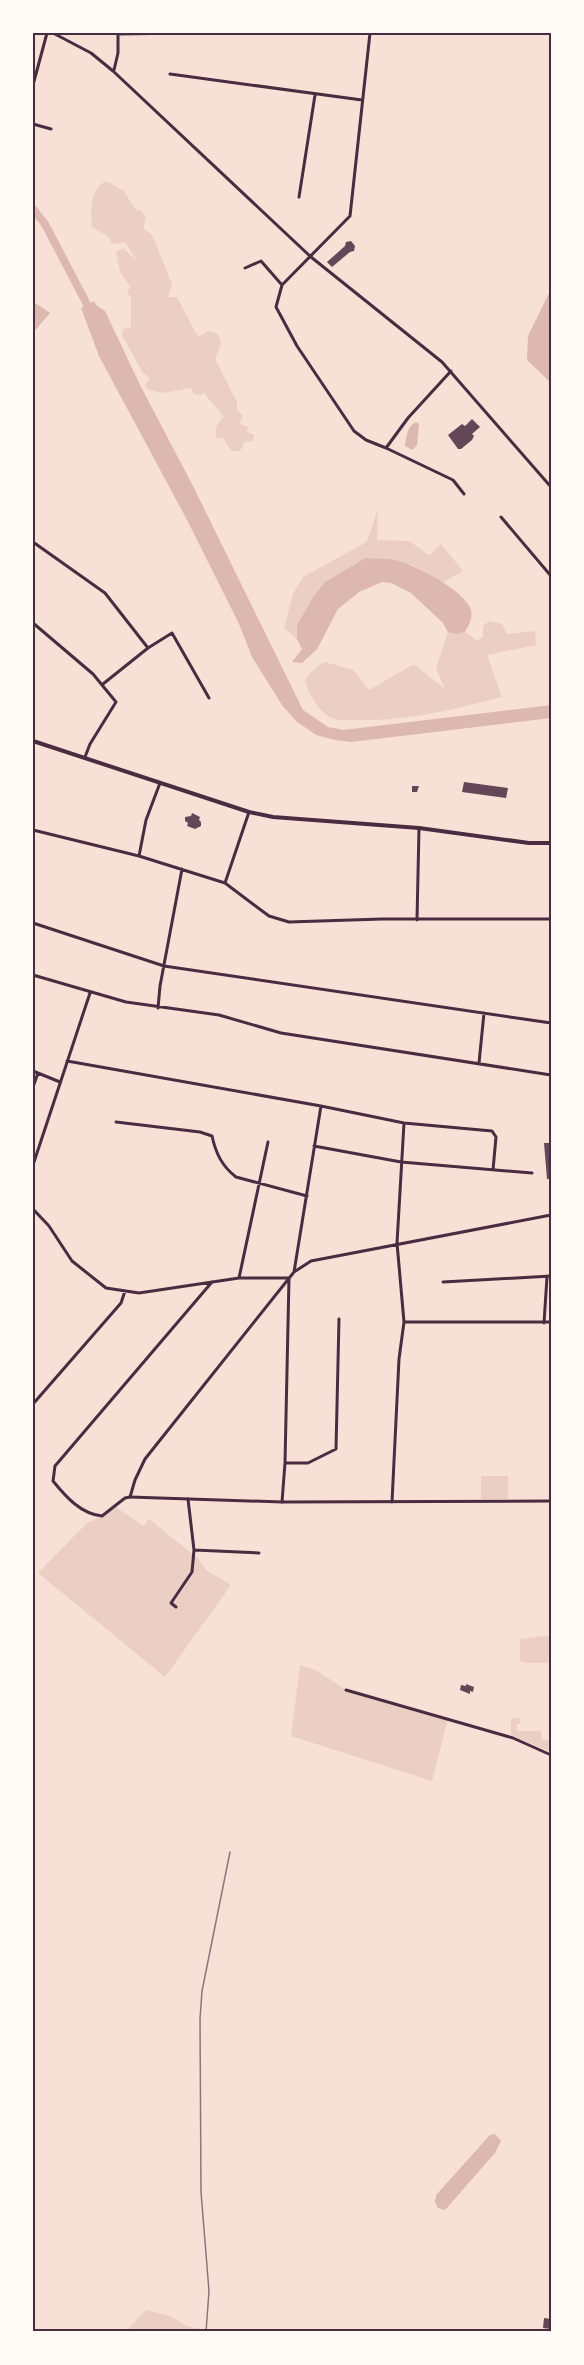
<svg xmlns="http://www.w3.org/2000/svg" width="584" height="2365" viewBox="0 0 584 2365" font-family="'Fira Sans',sans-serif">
<rect width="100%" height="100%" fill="#f7e1d7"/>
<path fill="#ebcfc5" d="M106 181 124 191 135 209 142 211 146 218 143 228 152 235 172 284 168 297H177L198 337 208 331 218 334 221 344 215 359 237 402V410L243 416 239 423 248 427 247 432 254 435 253 441 245 442 240 451H232L227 445 224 438 217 439C214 428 216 425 224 417L204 393 200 395 194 394 191 388 162 393 149 390 145 385 150 378 143 373 122 335 123 329 131 327V297L127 293 129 288H131L120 272 116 252 123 248 137 261 125 242 112 244 109 237 92 227C90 211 90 189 106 181Z
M378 508 377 540 409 541 429 555 441 544 463 571 442 583 414 566 365 558 325 582 297 625V639L284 628 293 594 303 577 363 544 368 539Z
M489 621 502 624 507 634 535 631 536 645 487 655 502 697C455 709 404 722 356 720 350 720 343 721 337 720 321 716 306 693 305 678L316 667 325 662 353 670 369 690 414 664 445 689 436 668 448 632 457 634 465 632 478 641 483 636V626Z
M481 1476H508V1499H481Z
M114 1506 144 1526 149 1519 199 1559 206 1570 231 1585 165 1677 38 1573 87 1523 102 1516Z
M551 1635V1663H526L520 1661V1639Z
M300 1665 316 1670 346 1690 448 1719 432 1781 291 1736Z
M513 1718H519L521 1724H517V1731H541L542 1740H551V1752L511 1735V1720Z
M146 2310 170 2316 187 2326 202 2329V2332H125Z"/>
<path fill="#dcb8b0" d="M551 289V383L527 360 528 336Z
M94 301 96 305 105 311 140 385 193 486 303 710 328 727 343 730 551 705V718L351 742 335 740 316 735 296 721 282 705 252 657 239 624 187 520 99 356 81 308Z
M33 304H37L50 313 33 333Z
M416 422 419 424 417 445 412 450 405 446C406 437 407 426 416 422Z
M365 558C375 559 385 558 394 560 412 563 466 591 471 610 473 618 469 625 465 632L457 634 448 632 443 623 411 593 391 583 382 582 359 592 338 609 317 649 302 663 292 662 302 649 297 639V625L314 596 325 582Z
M495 2134 501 2141 495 2153 445 2210 438 2208 435 2202 436 2195 490 2135Z"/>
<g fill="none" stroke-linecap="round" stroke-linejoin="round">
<path stroke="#dcb8b0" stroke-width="8" d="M33 209 45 224 91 312"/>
</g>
<path fill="#644757" d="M351 241 355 246 354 251 350 252 332 267 327 262 345 246 346 242Z
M472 419 480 427 472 434 474 436 472 440 461 449H458L448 435 462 424 465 426Z
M464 782 508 788 506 798 462 792Z
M412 786H419L417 792H412Z
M192 813 200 817 199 820 201 822V826L195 829 187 826 188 823 185 821V817L191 816Z
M544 1143H551V1179H547Z
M466 1684 474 1687 473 1692 470 1691V1694L460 1690 461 1685 466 1686Z
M544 2318 551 2319V2329L543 2328Z"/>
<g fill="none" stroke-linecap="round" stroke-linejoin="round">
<path stroke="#4a2c40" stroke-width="3" d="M370 33 350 216 282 285 276 307 297 346 354 431 366 440 386 448 408 418 451 371
M170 74 362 100
M33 85 47 33
M33 124 51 129
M299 197 315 95
M245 268 261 261 282 285
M386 448 453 480 464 494
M501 517 551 576
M33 542 105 593 148 648
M33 623 93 674 116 702 90 744 85 757
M103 684 148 648 172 633 209 698
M33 830 139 856 225 883 269 916 289 922 382 919H551
M139 856 146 820 160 783
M225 883 249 812
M417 920 419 828
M33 923 164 966 551 1023
M33 975 126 1002 219 1015 281 1033 551 1075
M158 1008 160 986 182 869
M67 1061 321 1106 404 1123 492 1131 496 1137 493 1170
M479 1063 484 1013
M33 1071 60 1082
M33 1087 38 1073
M116 1122 200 1132 212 1136C216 1154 222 1166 236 1177L307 1196
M314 1146 401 1162 532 1173
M33 1165 90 993
M33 1209 49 1226 72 1261 106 1288 139 1293 239 1278H289L285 1463 282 1502
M294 1272 321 1106
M239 1278 268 1142
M212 1282 55 1466 53 1481C66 1497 81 1514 102 1516L125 1498 130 1497 135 1480 145 1459 294 1272 311 1261 551 1215
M443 1282 551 1276
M404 1322H551
M544 1323 547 1277
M33 1404 121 1303 125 1291
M285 1463H308L336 1449 339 1319
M188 1499 194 1550 259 1553
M392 1502 399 1359 404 1322 397 1243 404 1123
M176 1607 171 1603 192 1572 194 1550
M346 1690 513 1738 551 1755"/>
<path stroke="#4a2c40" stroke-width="3" d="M53 33 91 53 113 71 311 257 442 362 551 487
M114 70 118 53V34L182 33
M130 1497 282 1502 551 1501"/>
<path stroke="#4a2c40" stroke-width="4" d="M33 741 249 812 273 817 419 828 529 843H551"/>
<path stroke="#8f747c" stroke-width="1.5" d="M206 2332 209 2291 201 2192 200 2019 202 1991 230 1852"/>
</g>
<rect width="584" height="2365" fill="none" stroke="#fffaf5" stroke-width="69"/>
<rect x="34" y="34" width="516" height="2296" fill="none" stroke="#4a2c40" stroke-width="2"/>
</svg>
